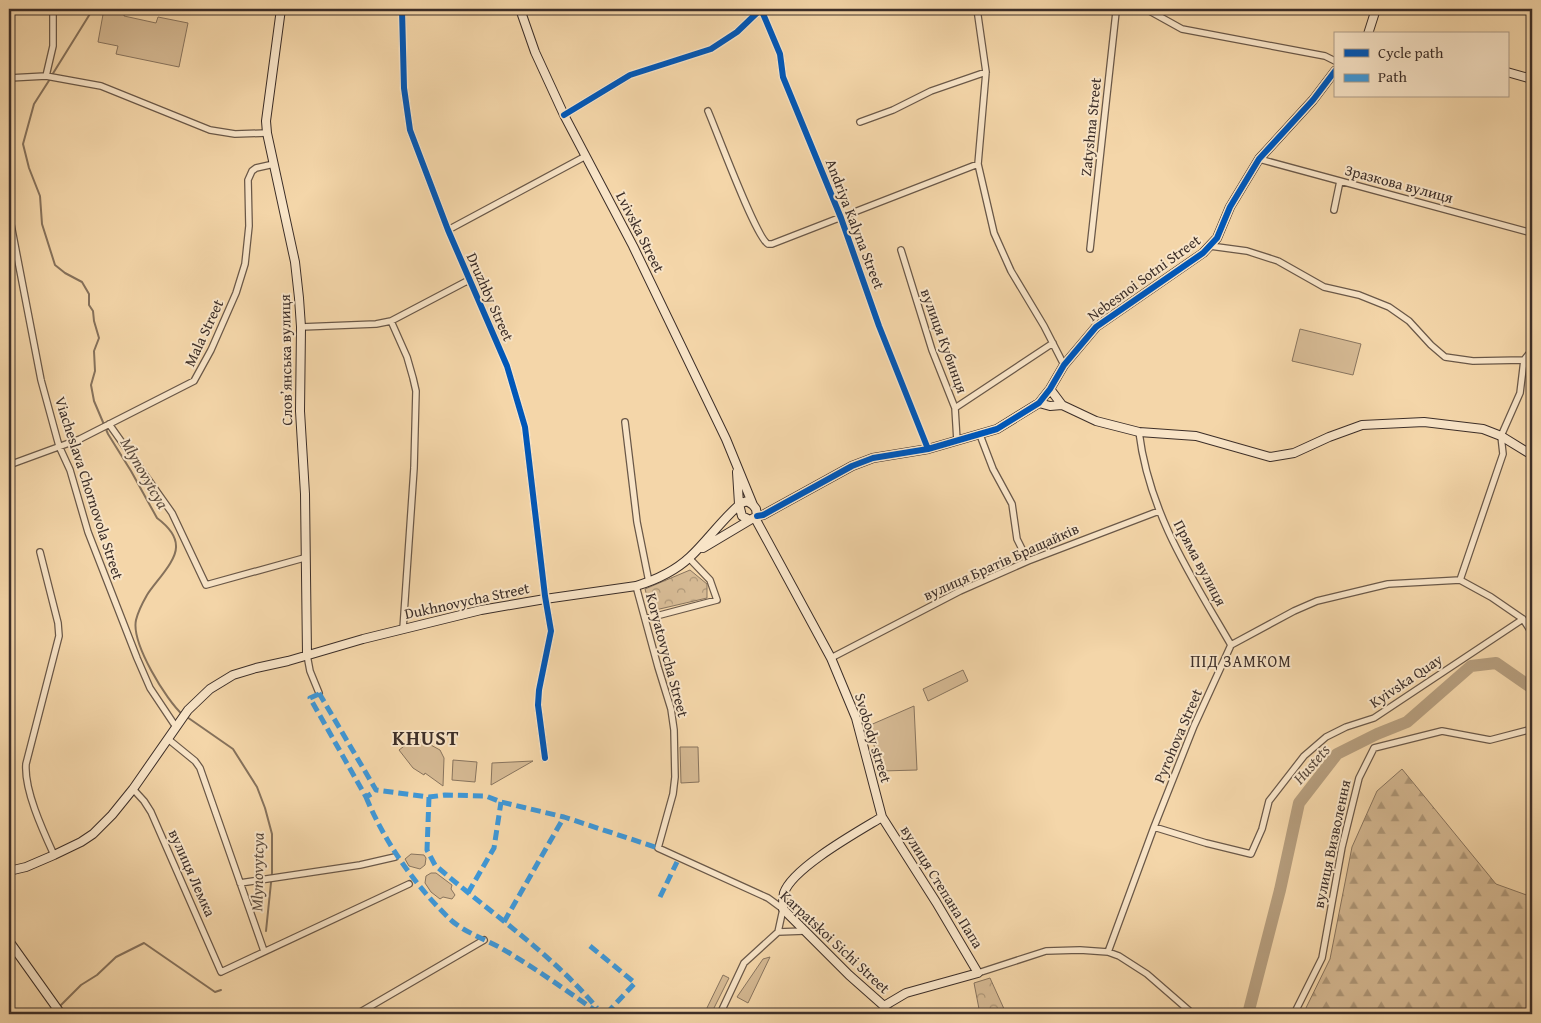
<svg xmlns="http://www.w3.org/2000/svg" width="1541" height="1023" viewBox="0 0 1541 1023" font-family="'Gentium Book Plus',serif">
<defs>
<pattern id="forest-firs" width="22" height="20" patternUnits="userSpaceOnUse" patternTransform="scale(1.25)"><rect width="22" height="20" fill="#d5b993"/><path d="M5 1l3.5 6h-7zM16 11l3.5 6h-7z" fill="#ae9778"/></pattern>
<pattern id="park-crowns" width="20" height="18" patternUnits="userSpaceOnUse" patternTransform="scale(1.25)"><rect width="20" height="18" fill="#d5b993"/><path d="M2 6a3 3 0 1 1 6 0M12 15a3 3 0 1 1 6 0" fill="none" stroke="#ae9778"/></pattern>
</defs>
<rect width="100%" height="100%" fill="#f4d6a9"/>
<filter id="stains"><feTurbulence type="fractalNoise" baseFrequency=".004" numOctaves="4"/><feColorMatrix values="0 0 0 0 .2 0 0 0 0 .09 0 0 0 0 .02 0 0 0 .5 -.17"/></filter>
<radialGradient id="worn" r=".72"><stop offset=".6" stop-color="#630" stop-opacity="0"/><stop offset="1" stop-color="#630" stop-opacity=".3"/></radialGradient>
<path fill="#d5b993" stroke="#88745e" d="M104 9 125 10 124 16 156 23 158 17 188 23 179 67 116 54 118 46 98 42Z
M1300 329 1361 344 1353 375 1292 361Z
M963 670 968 681 928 701 923 689Z
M914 706 917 770 882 771 868 726Z
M416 737 440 750 444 758 443 786 425 773 424 775 413 768 399 750Z
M680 747H698L699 782 681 783Z
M453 760 477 762 475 782 452 780Z
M533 761 491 785 492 763Z
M411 854 424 855 426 858 425 865 420 869 409 866 405 859Z
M431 873H436L452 885 451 889 455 895 452 899 443 897 440 899 431 892 425 883 426 876Z
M770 957 748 1003 737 997 763 959Z
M723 975 729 978 711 1014H704Z"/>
<path fill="url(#forest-firs)" stroke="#88745e" d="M1402 769 1496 884 1532 897V1014H1303L1330 959 1352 847 1377 791Z"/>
<path fill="url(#park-crowns)" stroke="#88745e" d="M690 570 707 584V598L651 611 645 589Z
M990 978 1005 1011 1015 1014H980L974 983Z"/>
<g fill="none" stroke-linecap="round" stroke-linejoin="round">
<path stroke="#85715b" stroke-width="2" d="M52 75 93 9
M50 79 34 104 23 144 29 168 40 196 42 224 55 265 65 273 82 282 89 294V305L93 311 94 321 99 338 94 351 95 371 91 385 94 401 108 434 131 471 157 518C165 524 176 534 176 546 177 561 155 582 147 595 143 602 138 612 136 620 131 643 166 700 183 715
M187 717 233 749 257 787 265 808 272 834V873L266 931
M59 1007 81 985 97 975 116 957 144 943 215 992 221 990
M52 1014 56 1010"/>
<path stroke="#b59d7d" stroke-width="12" d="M1248 1014 1280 890 1299 803 1337 754 1377 734 1407 722 1471 666 1496 663 1532 688"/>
<g stroke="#6a5848" stroke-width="8">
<path id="street" d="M402 9 404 88 410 130 448 230 507 366 525 427 545 596 551 631 539 690 538 705 545 758
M977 9 986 72 978 164 994 233 1011 271 1044 326 1064 365
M1146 9 1182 29 1325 56 1335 61
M46 76 53 46V9
M9 78 46 76 101 86 210 130 235 134 267 133
M708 111C717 132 756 238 768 244H772L978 164
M564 115 630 75 711 49 737 32 761 9 780 54 783 77 841 218 879 326 928 449
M860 122 893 110 931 91 986 72
M1259 159 1532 233
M1334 210 1340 181
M9 214 41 380 59 446 70 470 88 532 137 658 150 688 176 727
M448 230 584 157
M1210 246 1247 251 1278 261 1324 287 1359 295 1389 307 1409 321 1431 345 1445 357 1473 361 1524 360
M1090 249 1116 12 1119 9
M901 250 932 350 955 408 957 441
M391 321 407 357 413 378 416 391 414 468 403 629
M301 327 376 324 391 321 469 280
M955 408 1053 343
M625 422 637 522 649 582
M109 424 172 513 206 585 304 558
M1139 432C1149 513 1191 576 1231 645
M980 435 993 469 1012 504 1017 539 1028 561
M9 465 80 439 194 381 211 350 236 293 245 264 249 226 248 180 252 171 256 168 274 164
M40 552 58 623 59 636 26 764C24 790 43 831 54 855
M1460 580 1503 454 1501 436 1520 393 1524 360 1532 350
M1460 580 1491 597 1523 619 1532 633
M636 586 658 667 671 709 674 730 675 777 673 794 658 848 768 898 783 909 778 932
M645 619 717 600 710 580 689 558
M307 655 310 671 319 693
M831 658 960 591 1028 561 1159 511
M168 739 195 761 200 768 264 951
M133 789 144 801 151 812 221 972 409 884
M1154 827 1206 843 1251 854 1262 829 1269 801 1304 756 1326 737 1346 727 1374 718 1523 619
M240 883 360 865 395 857
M1108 952 1154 827 1194 726 1231 645 1294 611 1317 601 1388 584 1460 580
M978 973 1046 951 1080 950 1108 952 1119 956 1147 974 1193 1014
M131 1014 134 1013
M357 1014 484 940
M720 1014 744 963 778 932 805 931
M1294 1014 1322 958 1342 847 1359 778 1374 748 1442 731 1490 740 1532 729"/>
</g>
<g stroke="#3c2e28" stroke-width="10">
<path id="secondary" d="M281 9 266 121 267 133 295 262 299 298 301 327 300 411 305 494 307 655
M520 9 535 52 564 115 633 246 726 439 753 505 756 509 757 516 750 520 742 516 739 504 747 501 753 505
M1368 34 1376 9
M1507 72 1532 79
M1050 389 1062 405 1096 421 1139 432 1196 436 1270 457 1294 453 1329 437 1362 425 1424 422 1483 429 1501 436 1532 455
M1039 403 1050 406 1062 405
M737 472 739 504
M757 516 763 515 852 466 873 458 928 449 997 429 1039 403 1050 389 1064 365 1096 327 1203 253 1217 238 1230 207 1259 159 1313 100 1335 71
M755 518 831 658 856 718 882 817 936 902 978 973 906 993 884 1006
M703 548 750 520
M882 817C859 831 792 868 784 893 783 898 783 904 783 909L849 975 884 1006 890 1014
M9 871 26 867 54 855 81 842 93 834 112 815 133 789 188 710 210 689 233 675 256 668 288 661 363 639 481 610 545 599 636 586C656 580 675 571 690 557 707 541 720 522 738 506
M9 941 61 1014"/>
</g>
<use href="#street" stroke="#f8e4c7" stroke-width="5.5"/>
<use href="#secondary" stroke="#f8e4c7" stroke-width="8"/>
<path stroke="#3f97d6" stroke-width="5" stroke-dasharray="10 5" stroke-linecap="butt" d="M319 693 376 790 429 797 445 795 486 796 501 802 564 817 658 848
M319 694 310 698 366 797 371 794
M366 797C385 843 416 887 452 921 465 932 484 939 499 947 534 967 567 991 600 1014
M429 797 427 850 435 865C489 912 551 953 597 1008
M468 893 494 848 501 802
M660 897 677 862
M504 922 564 817
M590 946 635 983 606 1014"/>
<g stroke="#f8e4c7" stroke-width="9">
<path id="cycleway" d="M402 9 404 88 410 130 448 230 507 366 525 427 545 596 551 631 539 690 538 705 545 758
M564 115 630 75 711 49 737 32 761 9 780 54 783 77 841 218 879 326 928 449
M757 516 763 515 852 466 873 458 928 449 997 429 1039 403 1050 389 1064 365 1096 327 1203 253 1217 238 1230 207 1259 159 1313 100 1335 71"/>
</g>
<use href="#cycleway" stroke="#0057b8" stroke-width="6"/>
</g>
<g text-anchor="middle" stroke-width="4" stroke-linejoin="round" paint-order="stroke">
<g font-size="15" fill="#3c2e28" stroke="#f8e4c7">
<text transform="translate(1091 127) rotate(-84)" y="5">Zatyshna Street</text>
<text transform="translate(1399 184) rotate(15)" y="5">Зразкова вулиця</text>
<text transform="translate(855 224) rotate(69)" y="5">Andriya Kalyna Street</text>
<text transform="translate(640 232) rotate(63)" y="5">Lvivska Street</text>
<text transform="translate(1144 278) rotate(-36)" y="5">Nebesnoi Sotni Street</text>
<text transform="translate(490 297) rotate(66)" y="5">Druzhby Street</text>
<text transform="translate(204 333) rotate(-65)" y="5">Mala Street</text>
<text transform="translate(944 341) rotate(70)" y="5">вулиця Кубинця</text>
<text transform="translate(286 360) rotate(-91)" y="5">Словʼянська вулиця</text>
<text transform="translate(89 488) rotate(72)" y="5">Viacheslava Chornovola Street</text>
<text transform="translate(1001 562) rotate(-24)" y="5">вулиця Братів Бращайків</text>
<text transform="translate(1200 563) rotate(62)" y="5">Пряма вулиця</text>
<text transform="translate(467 601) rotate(-12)" y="5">Dukhnovycha Street</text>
<text transform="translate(667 655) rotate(75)" y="5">Koryatovycha Street</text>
<text transform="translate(1406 681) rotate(-34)" y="5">Kyivska Quay</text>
<text transform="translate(1178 736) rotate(-67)" y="5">Pyrohova Street</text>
<text transform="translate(873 738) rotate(73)" y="5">Svobody street</text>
<text transform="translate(1332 844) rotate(-78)" y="5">вулиця Визволення</text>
<text transform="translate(192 873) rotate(66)" y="5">вулиця Лемка</text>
<text transform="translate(942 887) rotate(58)" y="5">вулиця Степана Папа</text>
<text transform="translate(835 942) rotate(43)" y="5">Karpatskoi Sichi Street</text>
</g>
<g font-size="16" font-style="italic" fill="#5a4a3d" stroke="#f8e4c7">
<text transform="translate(145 473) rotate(60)" y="6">Mlynovytcya</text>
<text transform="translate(1311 764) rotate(-49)" y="6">Hustets</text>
<text transform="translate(257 872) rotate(-89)" y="6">Mlynovytcya</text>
</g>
<g font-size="16" letter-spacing="1" fill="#3c2e28" stroke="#f8e4c7">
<text x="1241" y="667">ПІД ЗАМКОМ</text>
</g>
<g font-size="20" font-weight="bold" letter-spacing="1" fill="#3c2e28" stroke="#f8e4c7">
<text x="426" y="745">KHUST</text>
</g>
</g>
<rect width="1541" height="1023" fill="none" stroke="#f4d6a9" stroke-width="30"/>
<rect x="10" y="10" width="1521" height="1003" fill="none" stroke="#3c2e28" stroke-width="2.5"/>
<rect x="15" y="15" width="1511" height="993" fill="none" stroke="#3c2e28"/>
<rect x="1334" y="32" width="175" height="65" fill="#f8e4c7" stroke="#ad9b87"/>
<rect x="1344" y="49" width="25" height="8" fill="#0057b8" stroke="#ad9b87"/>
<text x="1378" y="58" font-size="15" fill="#3c2e28">Cycle path</text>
<rect x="1344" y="74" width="25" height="8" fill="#3f97d6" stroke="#ad9b87"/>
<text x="1378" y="82" font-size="15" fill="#3c2e28">Path</text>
<rect width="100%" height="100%" filter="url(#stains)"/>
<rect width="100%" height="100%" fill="url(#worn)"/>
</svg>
